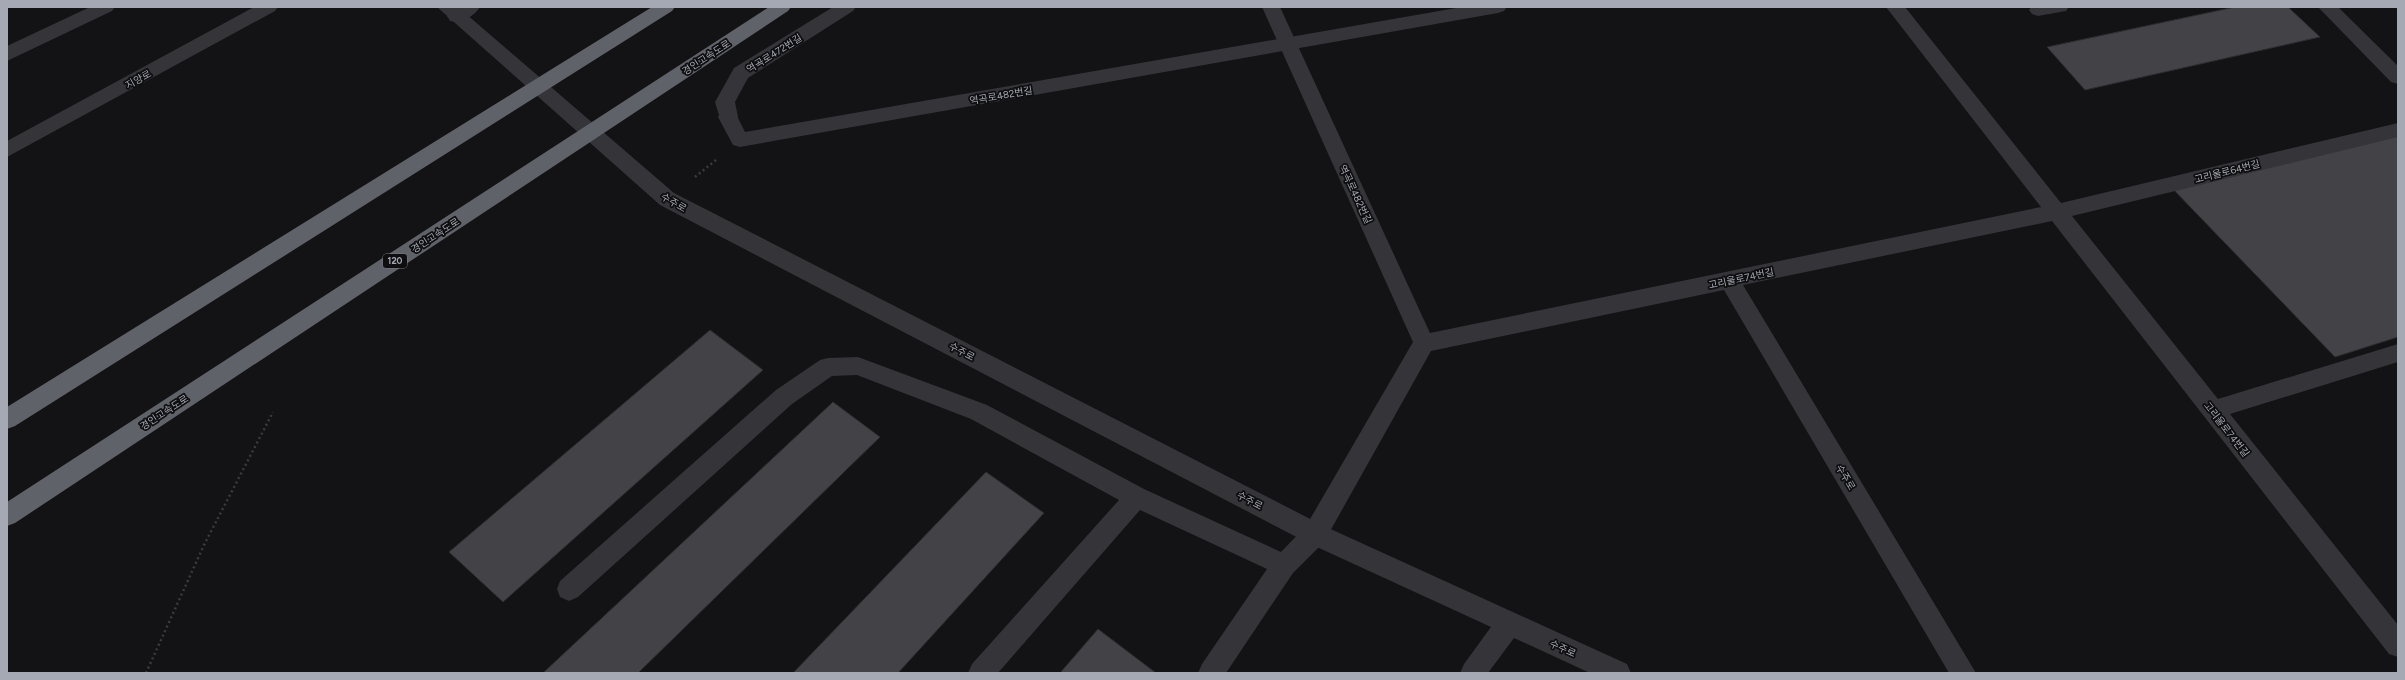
<svg xmlns="http://www.w3.org/2000/svg" width="2405" height="680" viewBox="0 0 2405 680" font-family="Figtree,'Noto Sans KR',sans-serif">
<rect width="100%" height="100%" fill="#131214"/>
<path fill="#424247" stroke="#2d2d30" d="M2235 7H2288L2320 37 2085 90 2047 47Z
M2398 131V337L2335 357 2169 185Z
M710 330 763 370 503 602 449 552Z
M833 402 880 437 638 673H543Z
M986 472 1044 513 898 673H793Z
M1098 629 1156 673H1060Z"/>
<g fill="none" stroke-linecap="round" stroke-linejoin="round">
<path stroke="#3a3b40" stroke-width="2.5" stroke-dasharray="2 3" stroke-linecap="butt" d="M695 177 716 160
M146 673 204 545 273 412"/>
<path fill="#343439" fill-rule="evenodd" d="M90 7H115L112 11 7 61V46Z
M457 7H480C474 17 460 24 450 21L447 16Z
M833 7H856L853 11 748 78 735 102 738 117 735 122 728 124 721 122 715 102 734 68Z
M1262 7H1280L1430 333 2041 207 1886 7H1905L2061 203 2398 123V137L2072 216 2218 399 2398 344V362L2230 414 2398 625V657L2389 654 2052 221 1743 285 1976 673H1949L1724 290 1431 351 1324 542 1293 573 1226 673H1198L1202 664 1267 569 1140 510 998 673H968L972 664 1119 500 971 419 857 375 832 376 792 404 578 597 569 601 560 597 557 589 560 581 776 390 820 360 828 358 858 357 987 405 1144 489 1281 552 1306 526 1413 342Z
M2031 7H2069L2066 11 2038 16 2032 14 2029 10Z
M2318 7H2338L2398 66V84L2391 82Z"/>
<path fill="#343439" fill-rule="evenodd" d="M437 7H458L674 193 1324 526 1627 664 1631 673H1590L1514 638 1488 673H1460L1464 664 1491 627 1306 542 660 205Z
M1462 7H1507L1504 11 1498 13 740 147 733 145 718 117 721 112 728 110 735 112 745 132Z"/>
<path fill="#343439" fill-rule="evenodd" d="M254 7H278L275 11 7 157V141Z"/>
<path fill="#606269" fill-rule="evenodd" d="M652 7H675L672 11 15 426 7 429V407Z
M769 7H791L788 11 15 523 7 526V502Z"/>
</g>
<g text-anchor="middle" stroke-width="3.5" stroke-linejoin="round" paint-order="stroke">
<rect fill="#0e0d0f" stroke="#787a82" stroke-width="1" x="383" y="254" width="24" height="14" rx="3"/>
<g font-size="9" font-weight="bold" fill="#a5a9b3">
<text x="395" y="264">120</text>
</g>
<g font-size="10" fill="#a5a9b3" stroke="#0e0d0f">
<text transform="translate(774 53) rotate(-32)" y="4">역곡로472번길</text>
<text transform="translate(706 57) rotate(-33)" y="4">경인고속도로</text>
<text transform="translate(138 79) rotate(-29)" y="4">지양로</text>
<text transform="translate(1001 95) rotate(-10)" y="4">역곡로482번길</text>
<text transform="translate(2227 171) rotate(-14)" y="4">고리울로64번길</text>
<text transform="translate(1356 194) rotate(65)" y="4">역곡로482번길</text>
<text transform="translate(674 202) rotate(30)" y="4">수주로</text>
<text transform="translate(435 235) rotate(-33)" y="4">경인고속도로</text>
<text transform="translate(1741 278) rotate(-12)" y="4">고리울로74번길</text>
<text transform="translate(962 351) rotate(27)" y="4">수주로</text>
<text transform="translate(164 412) rotate(-33)" y="4">경인고속도로</text>
<text transform="translate(2227 429) rotate(52)" y="4">고리울로74번길</text>
<text transform="translate(1846 477) rotate(59)" y="4">수주로</text>
<text transform="translate(1250 500) rotate(27)" y="4">수주로</text>
<text transform="translate(1563 648) rotate(24)" y="4">수주로</text>
</g>
</g>
<rect width="2405" height="680" fill="none" stroke="#a5a9b3" stroke-width="16"/>
</svg>
